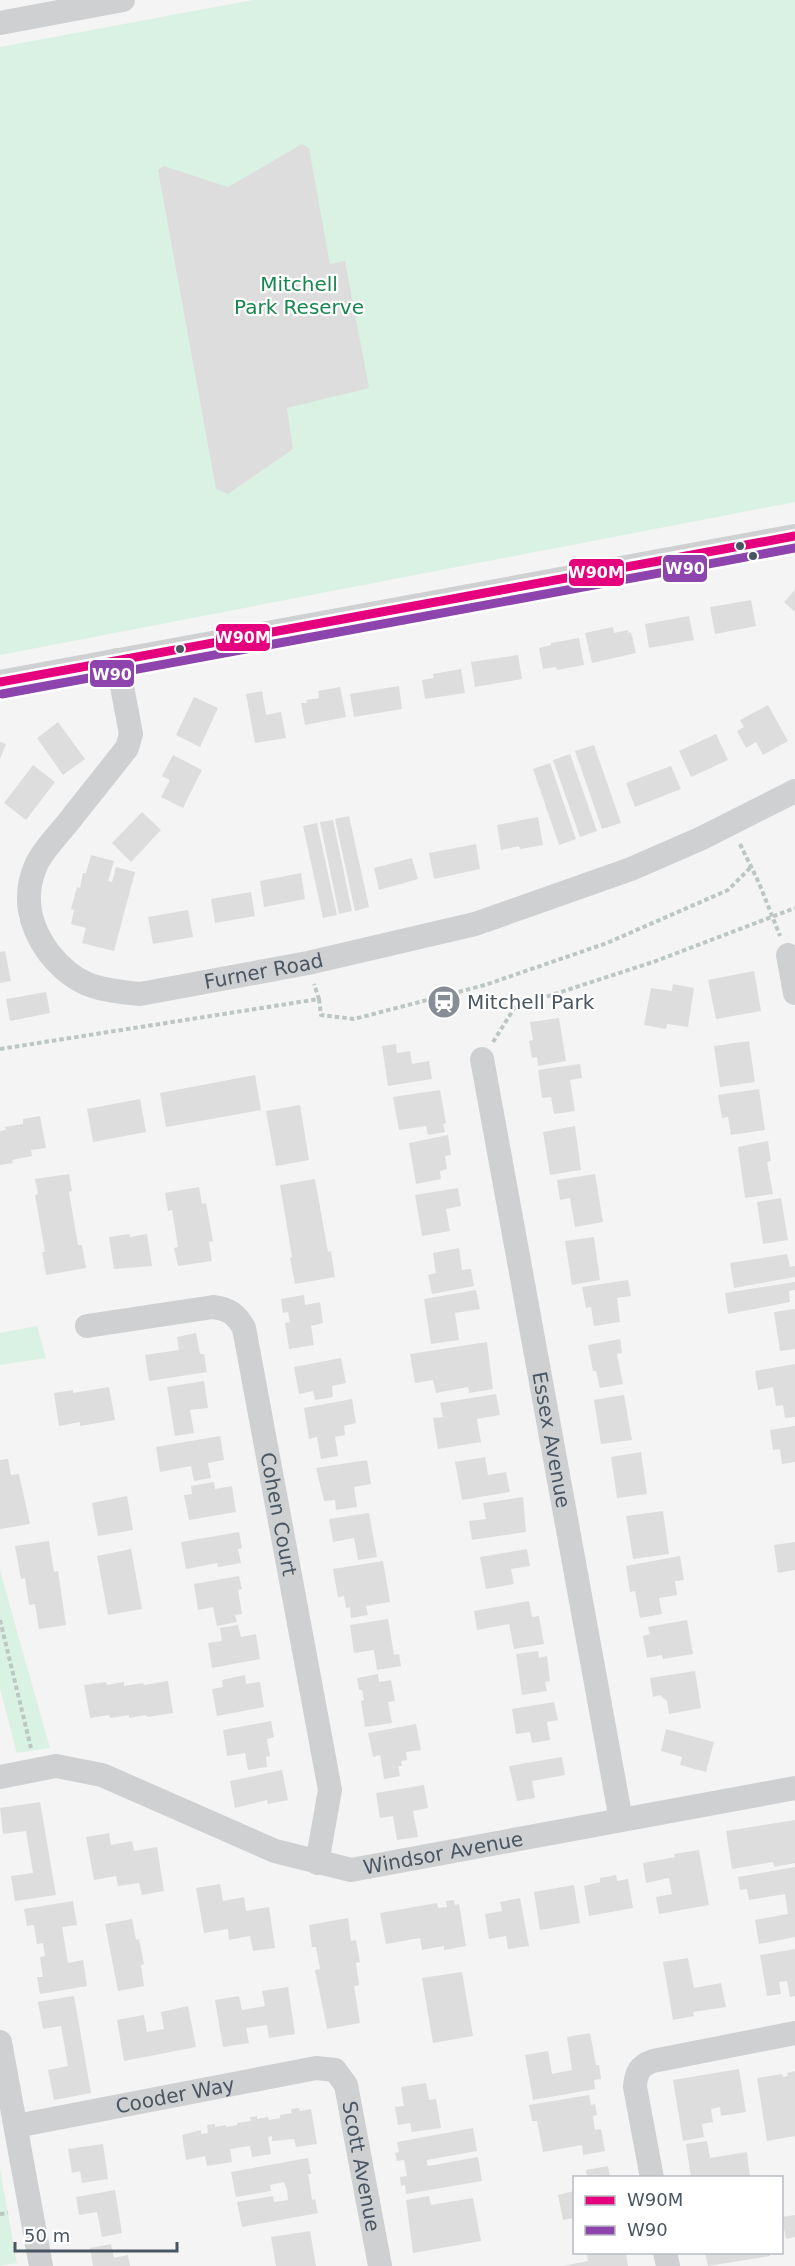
<svg xmlns="http://www.w3.org/2000/svg" width="795" height="2266" viewBox="0 0 795 2266" font-family="'DejaVu Sans',sans-serif">
<rect width="100%" height="100%" fill="#f4f4f4"/>
<path fill="#d9f2e3" d="M253 0H795V502L0 655V47Z
M37 1326 46 1358 0 1365V1333Z
M0 1571 50 1748 17 1753 0 1689Z
M0 2170 17 2263 0 2266Z"/>
<path fill="#ddddde" d="M302 144 309 148 330 264 345 261 369 388 287 408 293 449 228 494 216 489 158 170 164 166 228 187Z
M795 590V612L784 602Z
M751 600 756 626 715 634 710 607Z
M689 616 694 640 649 648 645 624Z
M613 627 614 633 628 630V633L631 632 636 653 592 663 585 633Z
M579 638 584 665 557 670 556 667 543 669 539 648 551 645V643Z
M518 655 522 679 475 687 471 662Z
M461 669 465 693 425 699 422 680 434 678 433 674Z
M399 686 402 709 354 717 350 694Z
M340 687 346 717 305 725 301 703H307L306 700 319 698 318 691Z
M262 691 266 715 281 712 286 738 255 743 246 694Z
M194 697 218 708 200 747 176 735Z
M768 705 788 741 763 755 756 742 746 748 737 731 744 727 740 720Z
M58 722 85 759 63 775 37 738Z
M716 734 728 760 691 777 679 751Z
M0 742 6 744 0 759Z
M594 745 621 823 602 829 575 751Z
M570 754 597 831 580 837 553 760Z
M173 755 202 770 183 808 161 797 170 780 162 776Z
M550 763 576 839 559 845 533 769Z
M33 765 55 782 26 820 4 803Z
M671 766 681 789 635 807 626 783Z
M142 812 161 830 131 862 112 843Z
M349 816 369 907 355 911 335 819Z
M538 817 543 845 520 849 519 846 501 850 497 825Z
M333 820 352 911 339 914 320 822Z
M317 823 337 915 323 918 303 826Z
M476 844 480 869 434 879 429 853Z
M91 855 114 861 108 881 112 882 116 867 135 872 114 951 82 943 86 928 71 924 74 910 71 909 77 887 80 888 83 873H86Z
M412 858 418 879 379 890 374 868Z
M301 873 305 899 264 907 260 881Z
M251 892 255 916 215 923 211 899Z
M188 910 193 937 153 944 148 917Z
M5 951 11 981 0 983V952Z
M754 971 761 1011 716 1019 708 980Z
M673 984 694 988 688 1027 667 1024 666 1029 644 1025 651 988 672 991Z
M46 992 50 1013 10 1021 6 999Z
M559 1018 566 1061 538 1066 537 1057 532 1058 529 1041 533 1040 530 1022Z
M749 1041 755 1082 720 1087 714 1046Z
M396 1044 397 1053 410 1051 412 1064 429 1061 432 1079 388 1086 382 1046Z
M580 1064 582 1078 570 1080 575 1111 554 1114 551 1097 542 1098 538 1070Z
M255 1075 261 1110 166 1127 160 1093Z
M759 1089 765 1130 731 1135 728 1117 722 1118 718 1095Z
M440 1090 446 1123 443 1124 445 1132 428 1135 426 1126 399 1130 393 1097Z
M140 1099 146 1132 93 1142 87 1109Z
M300 1105 309 1160 276 1166 266 1111Z
M40 1116 46 1148 31 1150 32 1156 12 1160 13 1163 0 1165V1131L6 1130 5 1127 23 1124V1119Z
M575 1126 581 1170 550 1175 543 1132Z
M448 1135 451 1155 445 1156 447 1169 440 1171 441 1179 416 1184 409 1143Z
M768 1141 771 1161 767 1162 773 1194 745 1198 738 1147Z
M69 1174 72 1191 69 1192 78 1245H82L86 1268 46 1275 42 1252H45L35 1195 38 1194 35 1179Z
M595 1174 603 1222 575 1227 570 1198 560 1200 557 1180Z
M315 1179 328 1252 331 1251 335 1277 295 1284 290 1258 292 1257 280 1185Z
M199 1187 202 1204 206 1203 213 1241 209 1242 212 1261 178 1266 174 1248 178 1247 172 1210 168 1211 165 1193Z
M458 1188 461 1206 446 1209 450 1231 422 1236 415 1195Z
M781 1198 788 1240 763 1244 757 1202Z
M129 1234 130 1237 147 1234 152 1266 114 1269 109 1237Z
M594 1237 600 1280 572 1285 565 1241Z
M459 1248 462 1270 471 1269 474 1286 432 1294 428 1275 436 1273 433 1253Z
M787 1254 790 1267 795 1266V1277L734 1288 730 1263Z
M628 1280 631 1296 617 1298 620 1322 594 1326 591 1307 586 1308 582 1287Z
M795 1282V1290L789 1291 790 1302 728 1314 725 1293Z
M476 1290 480 1309 455 1313 459 1340 431 1344 424 1299Z
M304 1295 305 1305 320 1302 323 1323 311 1326 314 1345 289 1349 285 1323 290 1322 288 1312 283 1313 281 1299Z
M795 1309V1349L780 1351 774 1312Z
M196 1333 200 1354H204L207 1372 149 1381 145 1355 179 1350 177 1337Z
M620 1339 622 1353 617 1354 623 1384 600 1388 596 1371H593L588 1345Z
M487 1342 493 1389 469 1393 468 1387 436 1393 433 1380 415 1383 410 1354Z
M341 1358 346 1383 332 1386 333 1397 315 1400 313 1391 299 1394 294 1367Z
M795 1364V1417L785 1418 783 1405 776 1406 773 1387 758 1390 755 1371Z
M204 1381 208 1408 190 1410 194 1433 175 1436 167 1387Z
M109 1387 115 1420 80 1426V1422L59 1426 54 1393 73 1390V1393Z
M496 1394 500 1415 477 1419 481 1442 438 1449 433 1418 443 1417 440 1403Z
M624 1395 632 1440 601 1444 594 1400Z
M352 1399 356 1423 344 1426 345 1435 335 1437 338 1456 321 1459 317 1437 309 1439 304 1408Z
M795 1426V1462L782 1464 780 1449 773 1450 770 1430Z
M220 1436 224 1460 208 1463 211 1478 194 1481 191 1466 160 1472 156 1447Z
M641 1452 647 1494 617 1498 611 1457Z
M485 1457 488 1475 506 1472 510 1492 462 1500 455 1462Z
M8 1459 11 1475 19 1474 30 1524 0 1529V1460Z
M367 1460 371 1484 354 1487 357 1507 336 1510 335 1500 324 1501 316 1468Z
M214 1482 215 1489 232 1486 236 1512 189 1520 184 1495 192 1494 191 1486Z
M127 1496 133 1530 98 1536 92 1503Z
M523 1497 526 1532 472 1540 469 1521 486 1519 483 1503Z
M663 1511 669 1554 633 1559 626 1516Z
M369 1513 377 1557 358 1560 354 1538 333 1542 329 1519Z
M239 1532 242 1548 238 1549 241 1563 218 1567 217 1563 186 1569 181 1542Z
M49 1541 54 1572 58 1571 66 1625 39 1629 35 1604 29 1605 25 1578 21 1579 15 1546Z
M795 1542V1570L778 1573 774 1545Z
M131 1549 142 1609 108 1615 97 1556Z
M527 1549 530 1566 511 1569 514 1584 486 1589 480 1557Z
M680 1556 684 1580 675 1581 677 1595 659 1598 662 1614 640 1618 635 1591 630 1592 626 1566Z
M383 1561 390 1602 366 1606 368 1615 351 1618 350 1607 346 1608 344 1596 338 1597 333 1569Z
M239 1576 242 1589 238 1590 242 1614 235 1615 237 1622 217 1626 213 1607 198 1610 194 1584Z
M529 1601 532 1617 539 1616 544 1644 514 1649 509 1624 477 1630 474 1611Z
M388 1619 394 1655 399 1654 401 1666 377 1670 374 1650 354 1653 350 1625Z
M687 1620 693 1654 663 1659 662 1655 647 1658 643 1636 650 1634 648 1627Z
M238 1625 241 1637 256 1634 260 1659 212 1668 208 1643 222 1641 220 1628Z
M538 1651 539 1658 547 1656 550 1681 545 1682 547 1691 522 1695 516 1654Z
M695 1671 701 1708 669 1714 667 1701 660 1695 653 1697 650 1678Z
M378 1674 379 1682 391 1680 395 1701 388 1702 392 1723 365 1727 361 1701 364 1700 362 1690H359L357 1678Z
M245 1675 246 1684 260 1682 264 1707 217 1716 212 1689 223 1687 222 1680Z
M168 1681 173 1713 147 1717 146 1715 129 1718V1715L110 1718 109 1715 90 1718 84 1685 106 1682 107 1685 124 1682V1686L143 1683 144 1685Z
M554 1702 558 1720 547 1722 550 1740 532 1743 530 1732 516 1734 512 1709Z
M271 1721 274 1737 267 1739 270 1756 266 1757 267 1767 248 1770 245 1753 227 1756 223 1730Z
M416 1724 421 1750 406 1752 407 1760 401 1761 402 1766H398L400 1776 384 1779 380 1755 373 1757 368 1733Z
M666 1729 714 1742 706 1772 680 1765 682 1757 661 1751Z
M562 1757 565 1775 532 1781 535 1798 517 1801 509 1766Z
M282 1770 288 1800 268 1804 267 1800 235 1808 230 1781Z
M424 1785 428 1808 413 1811 418 1837 397 1840 393 1816 380 1818 376 1793Z
M40 1802 56 1895 15 1901 11 1876 33 1873 26 1831 3 1834 0 1808Z
M795 1820V1863L774 1867 773 1862 732 1869 726 1831Z
M109 1833 111 1845 132 1841 134 1851 157 1847 164 1891 142 1895 139 1883 118 1886 116 1876 94 1880 86 1837Z
M699 1850 709 1905 659 1914 656 1897 672 1894 669 1878 646 1883 643 1863 675 1857 674 1854Z
M795 1867V1937L759 1944 755 1920 788 1914 785 1894 749 1900 747 1889 740 1890 738 1877Z
M616 1875 617 1881 628 1879 633 1908 589 1916 584 1886 600 1882V1878Z
M220 1884 223 1901 244 1897 246 1911 269 1907 275 1948 253 1951 250 1936 229 1940 228 1929 204 1933 196 1888Z
M574 1885 580 1923 540 1930 534 1892Z
M520 1898 529 1946 508 1949 506 1936 489 1939 485 1914 502 1911 500 1902Z
M454 1900 455 1905 459 1904 466 1946 444 1950V1946L422 1950 420 1938 386 1944 380 1913 437 1903 438 1908 447 1907 446 1901Z
M73 1901 77 1925 62 1927 68 1963 83 1960 87 1986 40 1994 37 1977H43L40 1957 45 1956 43 1943 37 1944 34 1925 27 1926 24 1909Z
M348 1918 351 1941 356 1940 360 1962 356 1963 359 1985 354 1986 360 2023 327 2029 315 1970 320 1969 316 1947H312L309 1925Z
M132 1919 136 1940 139 1939 144 1964 141 1965 144 1986 118 1991 105 1924Z
M795 1949V1996L790 1997 787 1981 779 1982 781 1994 767 1996 760 1955Z
M688 1958 694 1988 721 1983 726 2007 693 2012 694 2016 673 2020 663 1962Z
M462 1972 473 2036 433 2043 422 1978Z
M288 1987 295 2034 269 2038 267 2025 246 2028 249 2043 223 2047 215 2000 239 1996 242 2010 265 2006 262 1991Z
M74 1996 91 2093 54 2100 48 2070 68 2066 61 2026 43 2029 38 2002Z
M188 2006 196 2047 124 2061 117 2020 144 2015 147 2032 164 2029 161 2012Z
M590 2033 596 2065H599L601 2079 594 2080 595 2089 533 2100 525 2055 548 2051 552 2074 572 2070 567 2037Z
M739 2069 746 2112 721 2116 720 2107 711 2109 713 2122 702 2124 704 2137 683 2141 673 2080Z
M795 2071V2136L767 2141 757 2078 782 2074 783 2077 788 2076 787 2073Z
M426 2083 429 2100 436 2099 441 2128 412 2132 410 2123 398 2125 395 2107 404 2106 401 2087Z
M589 2095 591 2105 595 2104 597 2115 593 2116 595 2130 601 2129 605 2151 583 2155 582 2145 543 2152 537 2121H532L529 2105Z
M299 2108 300 2111 311 2109 317 2144 296 2147 294 2139 272 2141V2136L268 2137 271 2154 252 2157 250 2146 230 2149 232 2162 207 2166 205 2156 186 2160 182 2135 201 2130V2134L208 2133 207 2125 215 2124V2127L226 2125V2127L237 2125V2123L251 2121 250 2117 257 2116V2119L268 2117 269 2120 280 2118V2115L292 2113 291 2109Z
M473 2128 477 2151 427 2160V2163L428 2166 478 2157 482 2181 406 2194 405 2185 401 2186 400 2177 407 2176 404 2160 397 2161 395 2153 399 2152 397 2142Z
M707 2141 710 2158 747 2152 750 2178H691L686 2144Z
M103 2144 108 2179 82 2183 80 2171 72 2173 68 2149Z
M308 2158 311 2174H308L310 2186 312 2200 315 2199 318 2213 242 2227 237 2202 273 2196 274 2202 288 2200 287 2190 284 2182 270 2185 271 2191 236 2197 231 2172Z
M608 2166 610 2178H587L586 2170Z
M115 2190 122 2233 102 2237 97 2212 79 2215 76 2197Z
M574 2191V2218L563 2220 558 2195Z
M429 2196 431 2205 473 2198 481 2241 413 2253 406 2200Z
M795 2215V2237L786 2239 782 2217Z
M310 2231 316 2266H276L271 2237Z
M111 2244 114 2258 128 2255 130 2266H93L90 2248Z
M626 2252 628 2266H563L588 2261 587 2253Z
M705 2252H770V2256L708 2266Z"/>
<g fill="none" stroke-linecap="round" stroke-linejoin="round">
<path stroke="#bcc7c4" stroke-width="4" stroke-dasharray="4.5 3" stroke-linecap="butt" d="M740 844 759 883 780 936
M319 999 321 1015 354 1019 485 985 607 943 728 890 751 867
M493 1042 515 1007 656 961 795 908
M0 1049 319 999 314 984
M0 1620 31 1748
M0 2214 8 2213"/>
<g stroke="#ced0d2" stroke-width="24">
<path d="M0 23 123 0"/>
<path id="s1" d="M117 660 131 734 127 748C109 771 91 793 73 816 62 831 45 847 37 863 22 895 29 926 49 953 76 987 99 990 140 994L308 963 475 924 631 869 702 838 795 791"/>
<path d="M0 682 795 536"/>
<path d="M788 955 795 993"/>
<path id="s2" d="M482 1059 621 1820"/>
<path id="s3" d="M87 1326 213 1307C229 1309 236 1314 244 1328L330 1790 317 1863"/>
<path id="s4" d="M0 1777 56 1766 102 1775 275 1851 351 1870 795 1788"/>
<path d="M0 2042 41 2266"/>
<path id="s5" d="M16 2126 316 2068 335 2070 346 2085 380 2266"/>
<path d="M652 2178 635 2087C636 2073 639 2066 653 2061L795 2033"/>
<path d="M665 2252 668 2266"/>
</g>
<g stroke="#fff" stroke-width="14">
<path id="bus-1" d="M0 682 795 536"/>
</g>
<g stroke="#fff" stroke-width="14">
<path id="bus-2" d="M2 694 795 548"/>
</g>
<use href="#bus-1" stroke="#e5007d" stroke-width="9"/>
<use href="#bus-2" stroke="#8e44ad" stroke-width="9"/>
</g>
<defs>
<g id="station-disc" transform="scale(1.725)"><circle r="9.5" fill="#868d94" stroke="#fff"/><path d="M-3-6H3Q5-6 5-4V2Q5 4 3 4L4.5 6H3L1.5 4h-3L-3 6H-4.5L-3 4Q-5 4-5 2V-4Q-5-6-3-6ZM-3.5-4v3h7v-3ZM-3.5 1v1.5H-2V1ZM2 1v1.5H3.5V1Z" fill="#fff"/></g>
</defs>
<g fill-rule="evenodd">
<use href="#station-disc" x="444" y="1002"/>
</g>
<g fill="#4a5661" stroke="#fff" stroke-width="2">
<circle cx="740" cy="546" r="5"/>
<circle cx="753" cy="556" r="5"/>
<circle cx="180" cy="649" r="5"/>
</g>
<g text-anchor="middle" stroke-width="4.5" stroke-linejoin="round" paint-order="stroke">
<g font-size="20" fill="#17864f" stroke="#fff">
<text x="299" y="291">Mitchell<tspan x="299" dy="23">Park Reserve</tspan></text>
</g>
<g font-size="20" fill="#4a5661" stroke="#fff">
<text dy="7" stroke="none"><textPath href="#s1" startOffset="561">Furner Road</textPath></text>
<text dy="7" stroke="none"><textPath href="#s2" startOffset="387">Essex Avenue</textPath></text>
<text dy="7" stroke="none"><textPath href="#s3" startOffset="356">Cohen Court</textPath></text>
<text dy="7" stroke="none"><textPath href="#s4" startOffset="465">Windsor Avenue</textPath></text>
<text dy="7" stroke="none"><textPath href="#s5" startOffset="162">Cooder Way</textPath></text>
<text dy="7" stroke="none"><textPath href="#s5" startOffset="426">Scott Avenue</textPath></text>
</g>
<g font-size="20" fill="#4a5661" stroke="#fff" text-anchor="start">
<text x="467" y="1009">Mitchell Park</text>
</g>
</g>
<g stroke="#fff" stroke-width="2">
<rect x="662" y="554" width="46" height="29" rx="6" fill="#8e44ad"/>
<rect x="568" y="558" width="57" height="29" rx="6" fill="#e5007d"/>
<rect x="215" y="623" width="56" height="29" rx="6" fill="#e5007d"/>
<rect x="89" y="659" width="46" height="29" rx="6" fill="#8e44ad"/>
</g>
<g font-size="16" text-anchor="middle" font-weight="bold" fill="#fff">
<text x="685" y="574">W90</text>
<text x="596" y="578">W90M</text>
<text x="243" y="643">W90M</text>
<text x="112" y="680">W90</text>
</g>
<rect x="573" y="2176" width="210" height="78" fill="#ffffff" stroke="#b7bbc0" stroke-width="1.5"/>
<rect x="585" y="2196" width="30" height="9" fill="#e5007d" stroke="#b7bbc0" stroke-width="1.5"/>
<text x="627" y="2206" font-size="18" fill="#4a5661">W90M</text>
<rect x="585" y="2226" width="30" height="9" fill="#8e44ad" stroke="#b7bbc0" stroke-width="1.5"/>
<text x="627" y="2236" font-size="18" fill="#4a5661">W90</text>
<path d="M15 2242v9h162v-9" fill="none" stroke="#4a5661" stroke-width="3"/>
<text x="24" y="2242" font-size="18" fill="#4a5661" stroke="#ffffff" stroke-width="4.5" paint-order="stroke">50 m</text>
</svg>
